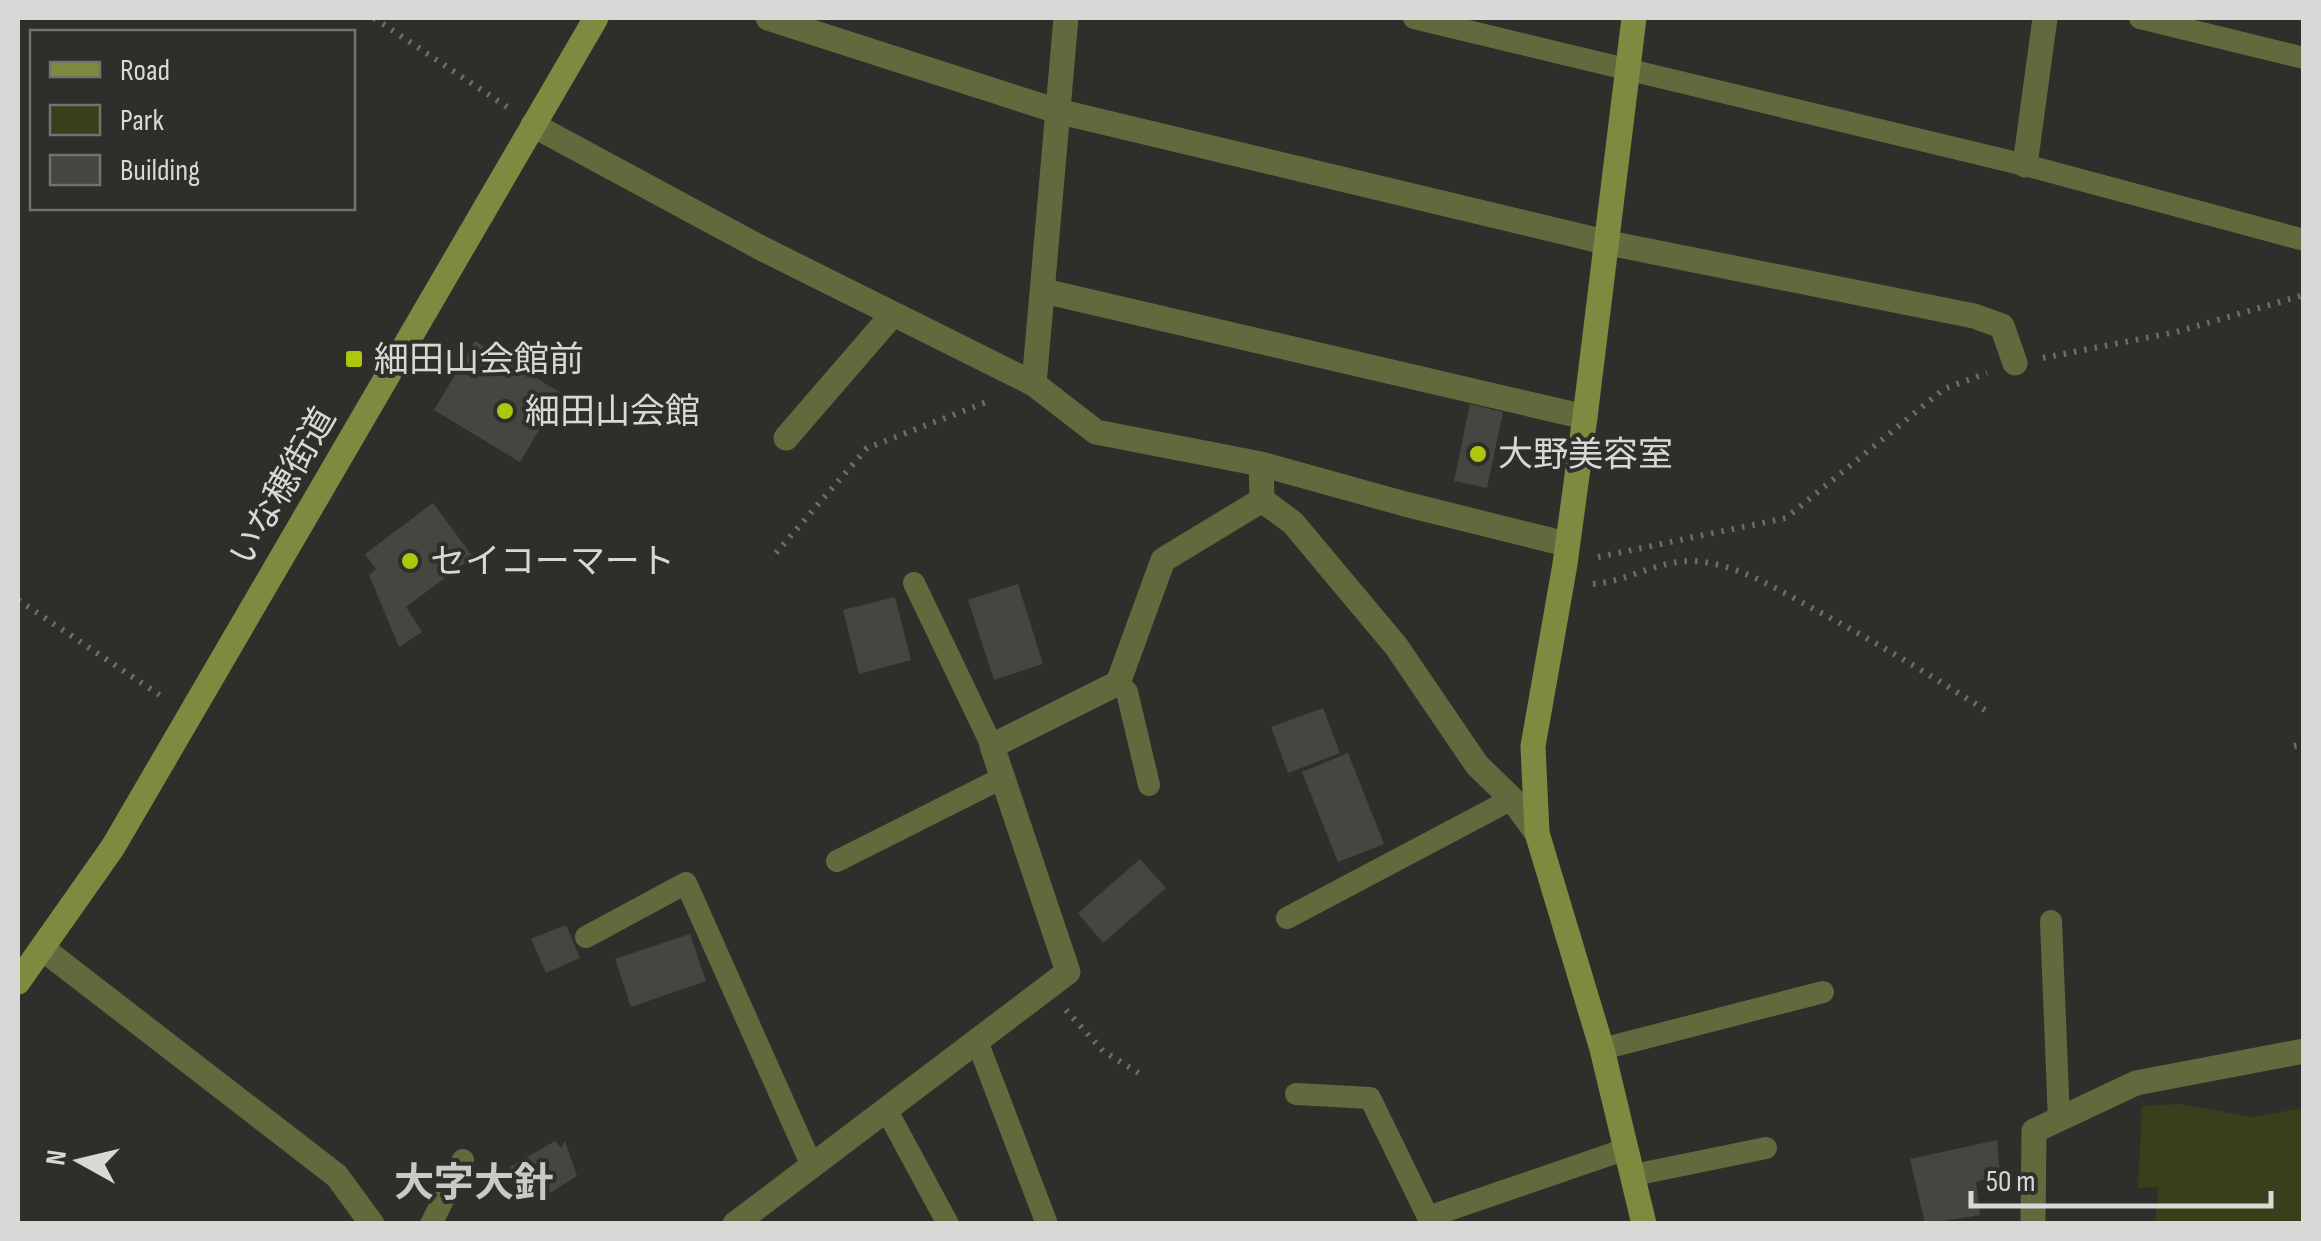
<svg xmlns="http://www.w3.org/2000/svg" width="2321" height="1241" viewBox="0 0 2321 1241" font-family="'Sofia Sans Condensed','Noto Sans JP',sans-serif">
<rect width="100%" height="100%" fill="#2e2f2a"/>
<path fill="#383f1a" d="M2179 1104 2253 1117 2303 1108V1223H2155L2159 1187 2138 1188 2142 1106Z"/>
<path fill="#444640" d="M475 341 561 393 520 462 434 410Z
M1470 404 1503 412 1487 488 1454 481Z
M433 503 473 557 406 607 422 632 399 647 369 575 376 569 365 554Z
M1018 584 1043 664 994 680 968 600Z
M895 597 911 660 859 674 843 610Z
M1323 708 1340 753 1288 773 1271 727Z
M1348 753 1384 844 1338 862 1302 772Z
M1140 859 1166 888 1103 943 1078 913Z
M566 925 580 958 546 973 531 939Z
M690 934 706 981 631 1007 615 959Z
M1997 1140 2000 1175 1976 1182 1980 1215 1925 1224 1910 1159Z
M555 1141 561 1148 565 1141 577 1176 542 1198 536 1192 524 1196 510 1167Z"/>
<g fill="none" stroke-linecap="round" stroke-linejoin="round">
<path stroke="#6c6d68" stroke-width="6" stroke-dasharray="2.5 8" stroke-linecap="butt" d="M374 18 507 107
M2043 358 2176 332 2304 295
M776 553 867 448 992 400
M1598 557 1786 518 1944 389 1987 373
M1593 584C1626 582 1656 561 1691 561 1734 562 1775 588 1812 608 1872 640 1929 674 1985 710
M18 600 164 698
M2294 746 2304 744
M1066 1010 1103 1051 1140 1074"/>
<path stroke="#616a3d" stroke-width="22" d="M1414 18 2025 165 2304 240
M2140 18 2304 58
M914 583 992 746
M1118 683 1127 692 1149 785
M837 861 1002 778
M1287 918 1512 799
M2051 921 2059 1120
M586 937 686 883 812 1166
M977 1041 1047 1224
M1602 1049 1823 992
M1296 1094 1370 1098 1428 1217 1626 1149
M886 1109 948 1224
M1634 1175 1766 1148
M431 1224 463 1160"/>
<path stroke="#616a3d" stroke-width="25" d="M768 18 1057 111 1609 243 1974 316 2002 326 2015 363
M533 125 761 248 1034 384 1096 432 1261 464 1262 500
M2025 165 2045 18
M1044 291 1585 417
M1034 384 1066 18
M786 438 893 314
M1261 464 1405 504 1566 544
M1262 500 1293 523 1396 646 1477 765 1512 799 1537 833
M43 949 337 1176 372 1224
M735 1224 1068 972 992 746 1118 683 1163 560 1262 500
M2033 1224 2034 1131 2136 1083 2304 1051"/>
<path stroke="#7d8b40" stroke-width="25" d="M1634 18 1585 417 1565 564 1533 746 1537 833 1602 1049 1644 1224
M18 982 113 847 596 18"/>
</g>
<g fill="#adc60e" stroke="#2e2f2a" stroke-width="4">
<rect x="344" y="349" width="20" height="20" rx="5"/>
<circle cx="505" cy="411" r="10"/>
<circle cx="1478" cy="454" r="10"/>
<circle cx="410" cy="561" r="10"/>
</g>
<g text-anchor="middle" stroke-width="8" stroke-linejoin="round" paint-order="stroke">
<g font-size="35" fill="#d8d9d6" stroke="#2e2f2a" text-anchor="start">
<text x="374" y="371">細田山会館前</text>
<text x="525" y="423">細田山会館</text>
<text x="1498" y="466">大野美容室</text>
<text x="430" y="573">セイコーマート</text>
</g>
<g font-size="35" fill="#d8d9d6" stroke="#2e2f2a">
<text transform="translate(282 486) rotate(-60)" y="12">いな穂街道</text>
</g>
<g font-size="40" font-weight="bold" fill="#c9cac4" stroke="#2e2f2a">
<text x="474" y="1196">大字大針</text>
</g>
</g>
<rect width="2321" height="1241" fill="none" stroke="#d8d9d6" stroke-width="40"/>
<rect x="30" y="30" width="325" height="180" fill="#2e2f2a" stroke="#72736f" stroke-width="2.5"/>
<rect x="50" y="62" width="50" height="15" fill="#7d8b40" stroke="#72736f" stroke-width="2.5"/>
<text x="120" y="80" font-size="30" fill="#d8d9d6">Road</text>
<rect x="50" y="105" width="50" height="30" fill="#383f1a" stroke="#72736f" stroke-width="2.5"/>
<text x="120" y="130" font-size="30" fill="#d8d9d6">Park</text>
<rect x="50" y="155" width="50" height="30" fill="#444640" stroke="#72736f" stroke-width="2.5"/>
<text x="120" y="180" font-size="30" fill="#d8d9d6">Building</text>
<g transform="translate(80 1161) rotate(278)" stroke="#2e2f2a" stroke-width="8" paint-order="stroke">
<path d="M0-8L18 38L0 25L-18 38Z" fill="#d8d9d6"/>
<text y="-15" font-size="28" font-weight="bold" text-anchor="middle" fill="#d8d9d6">N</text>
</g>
<path d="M1971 1191v15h300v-15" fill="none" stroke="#d8d9d6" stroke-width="5"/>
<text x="1986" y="1191" font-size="30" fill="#d8d9d6" stroke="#2e2f2a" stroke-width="8" paint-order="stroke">50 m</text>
</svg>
